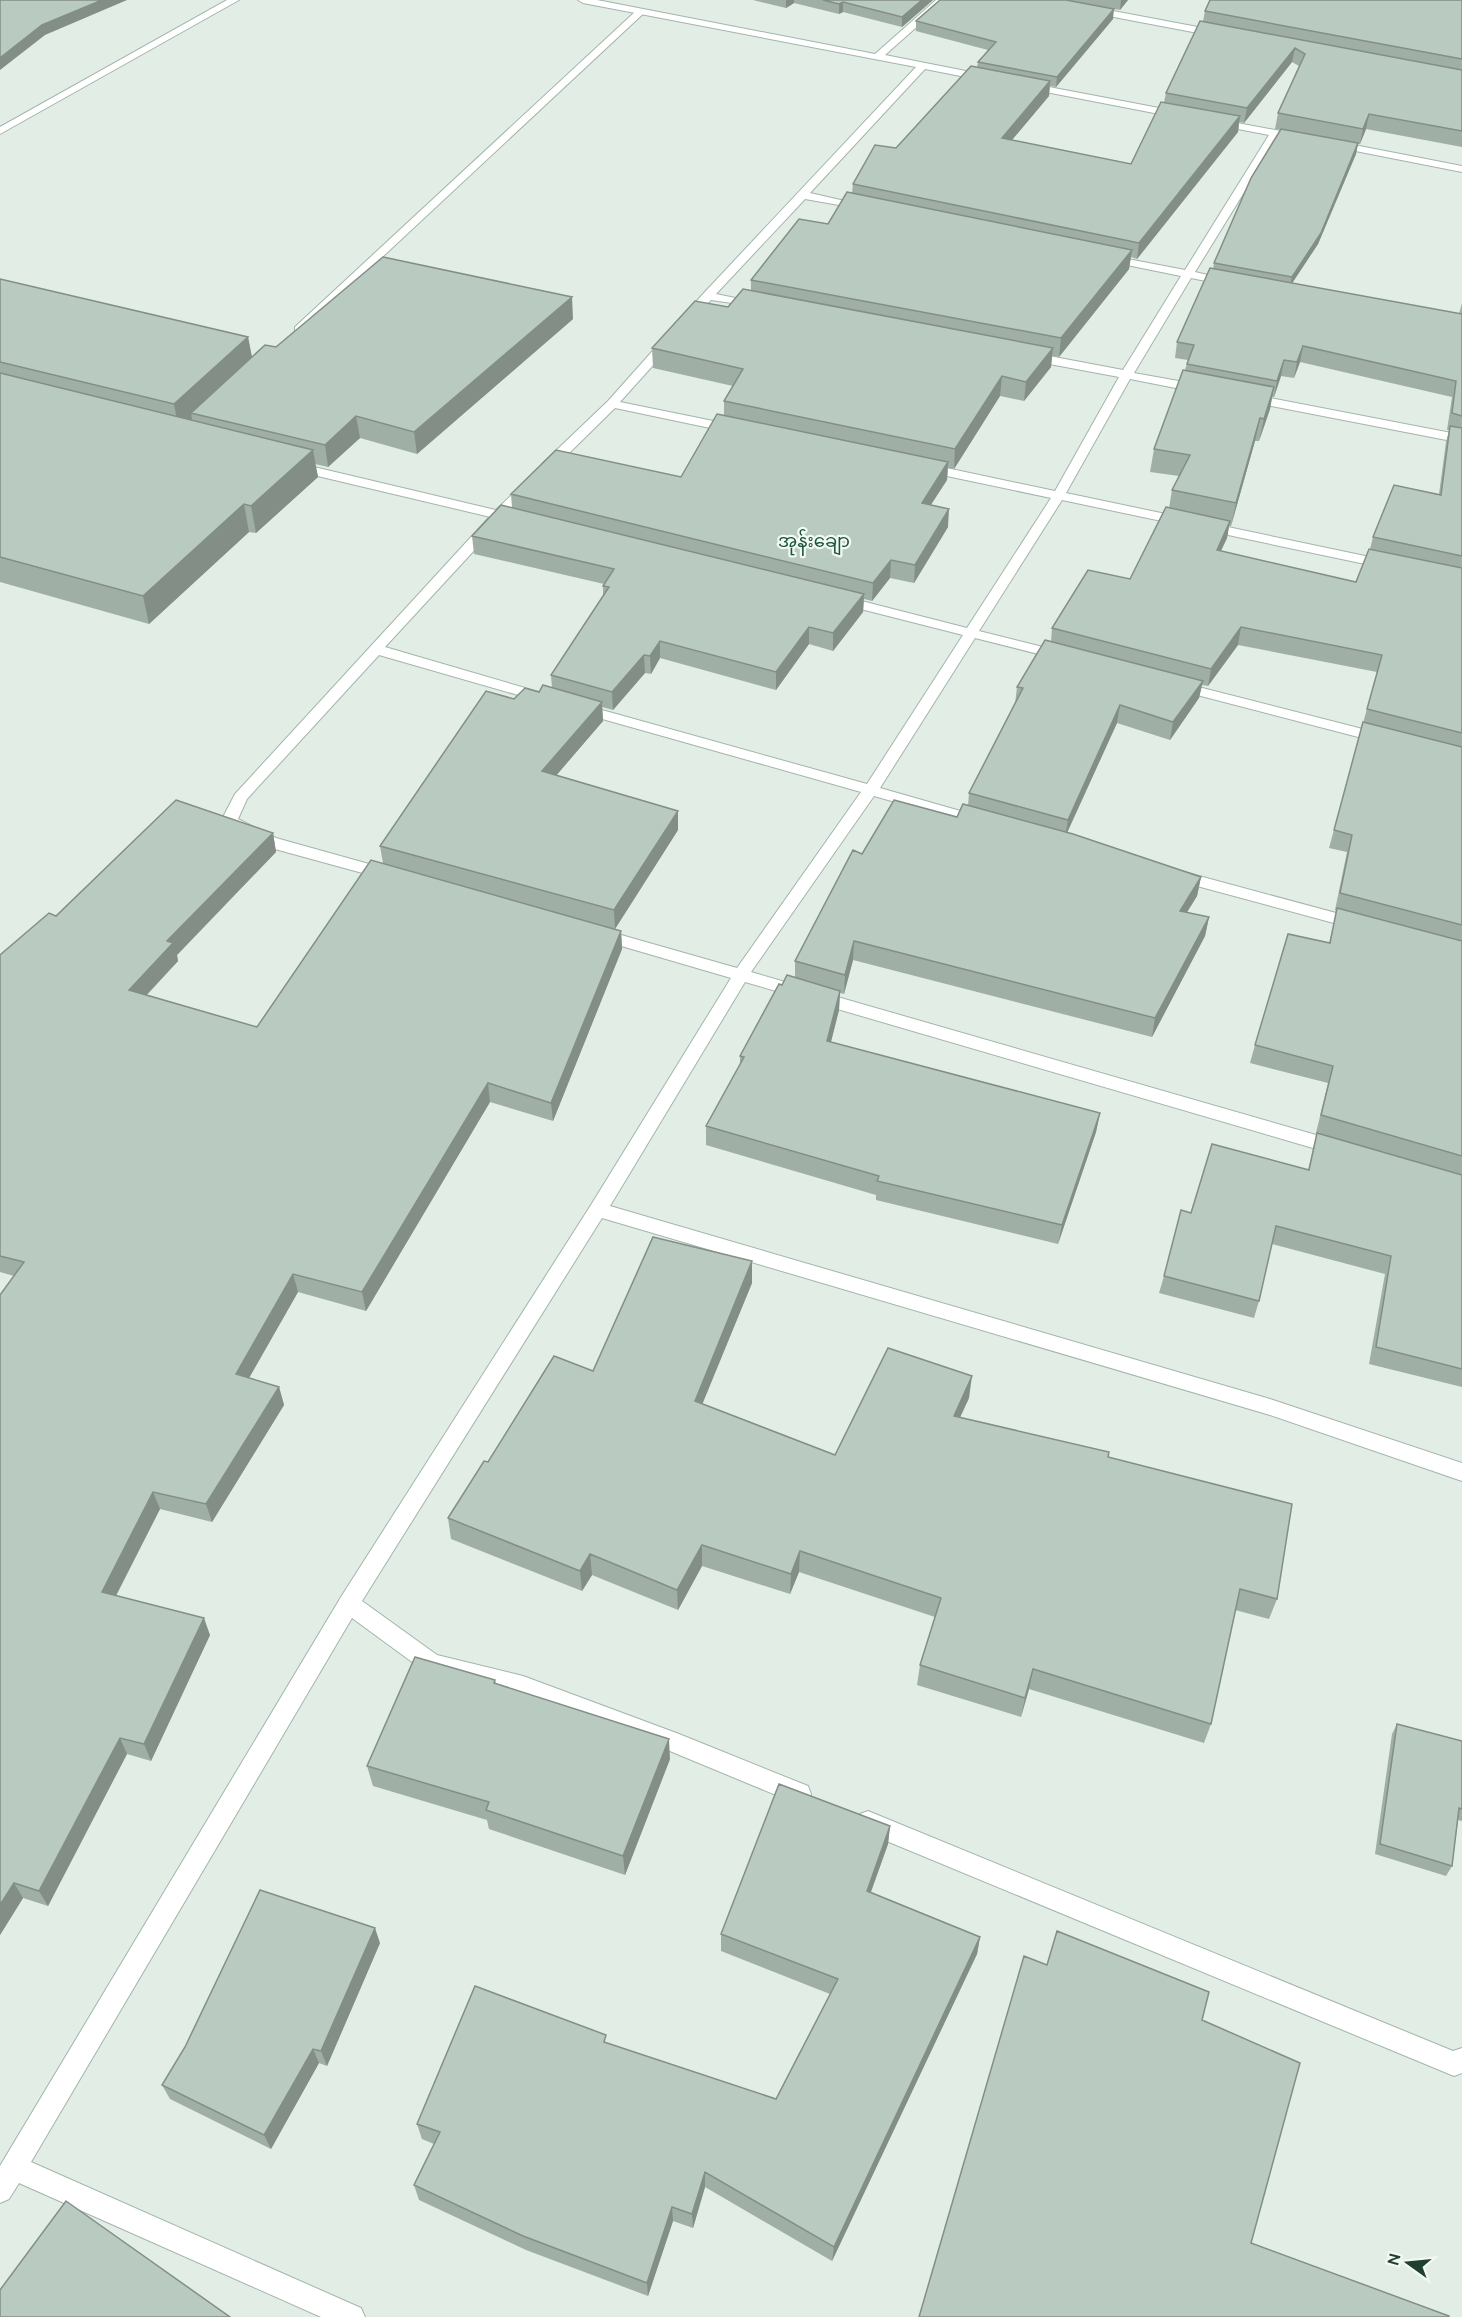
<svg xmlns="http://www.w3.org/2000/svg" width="1462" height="2317" viewBox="0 0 1462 2317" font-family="Ubuntu,'Noto Sans Myanmar',sans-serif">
<rect width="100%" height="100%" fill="#e1ede5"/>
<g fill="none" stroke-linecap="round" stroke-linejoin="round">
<g stroke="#a3b5ab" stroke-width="2">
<path id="lane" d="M637 10 645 12 303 331H295V327Z
M293 462 504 512 506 515 499 519 288 469 287 466Z"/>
</g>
<g stroke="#a3b5ab" stroke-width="2">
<path id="street" d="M227 0H239L0 134V127Z
M578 0H597L875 54 936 0H947L885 55 986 75 991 78 986 81 925 69 810 193 867 206V210L805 199 716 294 760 303V307L711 300 691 321 687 322 681 319 703 294 916 67 583 3Z
M1035 0H1055L1219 31 1224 34 1219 37 1040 3Z
M1028 83 1180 112 1185 115 1180 118 1025 88 1023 86Z
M1216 119 1286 132 1291 135 1286 138 1278 137 1195 272 1234 281 1236 283 1230 286 1191 278 1134 373 1201 385 1207 389 1201 393 1130 379 1066 493 1389 561 1396 565 1389 569 1062 500 979 631 1067 653 1069 656 1062 660 975 638 880 788 985 818 988 821 985 824 980 826 874 796 751 972 1337 1141 1343 1143 1346 1148 1343 1153 1337 1155 745 982 610 1206 1270 1399 1462 1463V1481L1270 1415 602 1218 362 1601 437 1655 523 1676 679 1734 808 1786 811 1794 808 1802 800 1805 665 1749 523 1696 423 1670 352 1618 31 2162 361 2308 365 2317H321L19 2183 9 2199 0 2203V2166L341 1597 591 1205 731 978 594 938 592 934 594 930 600 929 737 968 861 792 574 711 572 708 579 704 584 705 867 784 963 635 837 603 835 600 842 596 967 628 1051 498 923 471 917 467 923 463 1055 491 1119 377 1028 360 1022 356 1028 352 1123 370 1181 276 1107 261 1101 258 1107 255 1185 270 1269 135 1212 124 1211 122Z
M1334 141 1462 166V172L1330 146 1329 144Z
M669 336 673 337V343L620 402 738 426 740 429 738 432 734 433 615 408 552 470H542L541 467 542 464 608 401 665 337Z
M1249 394 1462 435V443L1245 401V395Z
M528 483 534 487 533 490 504 518 385 647 549 695 551 698 549 701H539L379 655 247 799 238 819 276 838 394 871 396 875 394 879 388 880 264 846 224 824 221 821 235 794 494 512 523 484Z
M1179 682 1390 736 1392 739 1385 744 1174 689 1172 686Z
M1177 870 1362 920 1364 924 1362 928 1356 929 1171 879 1169 875Z
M868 1811 1453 2051 1462 2048V2073L1454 2076 860 1830 856 1822 860 1814Z"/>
</g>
<use href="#lane" fill="#fff" fill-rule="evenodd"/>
<use href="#street" fill="#fff" fill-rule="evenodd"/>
</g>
<path fill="#9fafa5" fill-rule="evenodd" d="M753 0H933L902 27 843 12 839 14 794 3 786 8Z
M1067 0H1128L1120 10Z
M1462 0V147L1366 129 1360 144H1358L1356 154 1318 244 1292 283 1459 314 1462 303V1387L1369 1364 1385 1274 1272 1244 1259 1301 1254 1318 1159 1293 1164 1276 1191 1213 1308 1170 1317 1133H1316L1328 1083 1250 1063 1255 1045 1329 943 1337 911 1335 910 1347 852 1329 848 1377 672 1238 645 1208 686 1202 685 1199 698 1170 740 1117 723 1067 833 1201 877 1197 896 1187 912 1209 917 1205 936 1152 1037 853 960 844 994 840 993 839 1010 831 1042 1100 1113 1096 1132 1058 1244 876 1200V1195L706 1145V1126L740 1065V1056L782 985 795 977V961L862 854 957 817 968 806 969 793 1015 704 1017 687 1051 642 1052 628 1130 579 1169 508 1172 490 1179 476 1150 472 1154 449 1185 370 1188 360 1175 358 1177 342 1213 269 1214 263 1281 130 1275 129 1278 113 1299 66 1292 62 1244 123 1239 122 1238 132 1137 259 1131 257 1129 269 1059 357 1052 356 1051 367 1024 401 1000 396 954 469 948 468 947 480 931 505 948 527 914 583 890 578 872 601 864 599 863 612 833 651 809 644 776 690 660 658 651 674 645 673 613 710 602 707 603 721 556 775 678 830 615 929 621 931 622 949 553 1121 490 1102 366 1311 298 1292 249 1378 279 1387 284 1405 212 1522 160 1509 116 1596 210 1635 151 1761 127 1754 48 1906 23 1898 0 1935 14 1276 0 1272V955L56 916 273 833 276 852 177 955 178 961 147 995 257 1027 383 863 380 846 514 699 552 688 551 675 603 596V586L604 584 474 554 472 536 512 508 511 494 681 477 724 415V401L733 386 653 368 652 348 728 307 751 291V280L828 224 852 193 853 184 896 148 977 67 978 62 988 50 916 31V21L1113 19 1056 87 1050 86 1049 96 1012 140 1131 164 1164 102 1166 93 1203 21 1205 11ZM1300 362 1452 397 1447 430H1449L1446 442 1439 494 1373 537 1370 549 1356 582 1221 551 1227 538 1229 526H1231L1255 441H1259L1270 409 1272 397H1274L1281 376 1294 378Z
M0 279 248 337 252 357 276 347 573 319 417 454 360 438 328 467 315 464 318 477 256 533 249 532 149 624 0 582Z
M752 1261V1283L702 1404 835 1455 969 1398 960 1417 1108 1457 1277 1599 1269 1619 1235 1610 1211 1724 1204 1743 1029 1689 1021 1717 917 1685 920 1665 935 1617 799 1572 790 1594 702 1566 678 1610 592 1575 582 1591 451 1539 448 1518 488 1462 593 1371Z
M495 1680 496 1684 670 1759 625 1875 489 1829 487 1820 373 1786 367 1766Z
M1397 1724 1462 1741V1821L1458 1820 1452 1866 1446 1876 1375 1854 1392 1734Z
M890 1826 888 1844 871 1892 980 1937 977 1954 832 2261 705 2187 693 2228 673 2221 648 2296 526 2250 419 2200 414 2185 434 2144 422 2139 417 2124 607 2044 776 2099 830 1994 721 1951V1934Z
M380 1943 327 2066 319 2063 271 2149 170 2099 162 2085Z"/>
<path fill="#828e86" d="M102 0H127L45 35 0 70V58L42 25Z
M786 0H794V3L786 8Z
M922 0H933L902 27V17Z
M1121 0H1128L1120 10Z
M843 2V12L839 14V4Z
M1114 9 1113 19 1056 87 1057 77Z
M1295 48 1292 62 1244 123 1247 108Z
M1050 81 1049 96 1001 153 1002 138Z
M1369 114 1366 129 1360 144 1363 129Z
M1240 116 1238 132 1137 259 1139 243Z
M1358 143 1356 154 1318 244 1289 288 1292 277Z
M1132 250 1129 269 1059 357 1061 338Z
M572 297 573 319 417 454 414 432Z
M248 337 253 363 191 413 192 419 179 431 174 404Z
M1303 346 1300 362 1294 378 1297 362Z
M1053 348 1051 367 1024 401 1026 382Z
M1284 360 1281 376 1274 397 1277 381Z
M1002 376 1000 396 954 469 955 449Z
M1274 387 1270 409 1259 441 1264 419Z
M356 416 360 438 328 467 325 445Z
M1260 418 1255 441 1231 526 1236 503Z
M313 450 318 477 256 533 251 506Z
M948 462 947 480 920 521 922 503Z
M244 504 249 532 149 624 143 596Z
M949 509 948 527 914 583 915 565Z
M1230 521 1227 538 1213 567 1217 550Z
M891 560 890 578 872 601 873 583Z
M864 594 863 612 833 651V633Z
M809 627V644L776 690V672Z
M1241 627 1238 645 1208 686 1211 669Z
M660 641V658L651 674 650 656Z
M644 655 645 673 613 710 612 692Z
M1203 681 1199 698 1170 740 1173 722Z
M602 702 603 721 543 791 542 771Z
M1120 705 1117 723 1065 837 1068 820Z
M678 811V830L615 929 614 910Z
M273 833 276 852 177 955 178 961 134 1008 129 990 167 941Z
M1201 877 1197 896 1176 930 1180 911Z
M1209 917 1205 936 1152 1037 1155 1018Z
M621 931 622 949 553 1121 551 1103Z
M854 941 853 960 844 994 845 975Z
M840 991 839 1010 826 1061 827 1041Z
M488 1083 490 1102 366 1311 362 1292Z
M1100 1113 1096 1132 1058 1244 1062 1225Z
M752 1261V1283L695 1422V1401Z
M293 1274 298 1292 241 1392 236 1374Z
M972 1376 969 1398 951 1437 954 1416Z
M279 1387 284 1405 212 1522 206 1504Z
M153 1492 160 1509 109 1609 102 1592Z
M702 1545V1566L678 1610 677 1590Z
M800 1551 799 1572 790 1594 791 1574Z
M590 1554 592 1575 582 1591 580 1571Z
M204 1618 210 1635 151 1761 144 1744Z
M1033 1669 1029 1689 1021 1717 1025 1698Z
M120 1738 127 1754 48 1906 39 1891Z
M669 1739 670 1759 625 1875 623 1856Z
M890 1826 888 1844 865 1908 867 1891Z
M14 1883 23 1898 0 1935V1905Z
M375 1928 380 1943 327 2066 321 2051Z
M980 1937 977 1954 832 2261 834 2247Z
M313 2049 319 2063 271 2149 264 2135Z
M705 2172V2187L693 2228 692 2214Z
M672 2207 673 2221 648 2296 647 2283Z"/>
<path fill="#b9cbc0" stroke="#828e86" stroke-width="1.5" d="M0 0H102L42 25 0 58Z
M823 0H922L902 17 843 2 839 4Z
M940 0H1066L1114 9 1057 77 978 62 996 42 916 21Z
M1210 0H1462V59L1205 11Z
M1200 21 1462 70V131L1369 114 1363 129 1278 113 1305 54 1295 48 1247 108 1166 93Z
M971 66 1050 81 1002 138 1131 164 1161 102 1240 116 1139 243 853 184 875 145 896 148Z
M1281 129 1358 143 1321 233 1292 277 1214 263 1251 178Z
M847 192 1132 250 1061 338 751 280 799 219 828 224Z
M383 257 572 297 414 432 356 416 325 445 191 413 265 345 276 347Z
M1210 268 1462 314V416L1452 413 1456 381 1303 346 1297 362 1284 360 1277 381 1187 364 1194 345 1177 342Z
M0 279 248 337 174 404 0 362Z
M743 289 1053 348 1026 382 1002 376 955 449 724 401 743 369 652 348 695 301 728 307Z
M1183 370 1274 387 1264 419 1260 418 1236 503 1172 490 1190 455 1154 449Z
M0 373 313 450 251 506 244 504 143 596 0 557Z
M717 414 948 462 922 503 949 509 915 565 891 560 873 583 511 494 556 450 681 477Z
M1450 426 1462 428V556L1373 537 1394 485 1441 495Z
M501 505 864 594 833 633 809 627 776 672 660 641 650 656 644 655 612 692 551 675 609 587 603 586 614 569 472 536Z
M1166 507 1230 521 1217 550 1356 582 1369 549 1462 568V733L1367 709 1382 655 1241 627 1211 669 1052 628 1088 570 1130 579Z
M1045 640 1203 681 1173 722 1120 705 1068 820 969 793 1023 688 1017 687Z
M543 685 602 702 542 771 678 811 614 910 380 846 486 691 514 699 525 688 539 692Z
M1363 722 1462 747V925L1340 893 1352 835 1334 830Z
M176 800 273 833 167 941 173 943 129 990 257 1027 371 860 621 931 551 1103 488 1083 362 1292 293 1274 236 1374 279 1387 206 1504 153 1492 102 1592 204 1618 144 1744 120 1738 39 1891 14 1883 0 1905V1295L24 1262 0 1256V955L49 913 56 916Z
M894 800 957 817 963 804 1073 834 1201 877 1180 911 1209 917 1155 1018 854 941 845 975 795 961 853 850 862 854Z
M1337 908 1462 941V1156L1321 1115 1333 1066 1255 1045 1288 934 1330 943Z
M787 975 840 991 827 1041 1100 1113 1062 1225 877 1181 879 1176 706 1126 744 1057 740 1056 779 984 782 985Z
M1317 1133 1462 1175V1369L1376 1347 1391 1256 1276 1226 1259 1301 1164 1276 1181 1210 1191 1213 1212 1144 1309 1170Z
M653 1237 752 1261 695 1401 835 1455 888 1348 972 1376 954 1416 1109 1452 1108 1457 1292 1504 1277 1599 1240 1589 1211 1724 1033 1669 1025 1698 920 1665 941 1598 800 1551 791 1574 702 1545 677 1590 590 1554 580 1571 448 1518 484 1461 488 1462 554 1356 593 1371Z
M415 1657 495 1680 494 1683 669 1739 623 1856 486 1810 489 1802 367 1766Z
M1397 1724 1462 1741V1809L1459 1808 1452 1866 1380 1844Z
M779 1784 890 1826 867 1891 980 1937 834 2247 705 2172 692 2214 672 2207 647 2283 523 2236 414 2185 440 2132 417 2124 475 1986 606 2035 604 2042 776 2099 838 1979 721 1934Z
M260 1890 375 1928 321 2051 313 2049 264 2135 162 2085 185 2047Z
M1057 1931 1209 1992 1202 2020 1300 2063 1251 2243 1449 2316V2317H919L1024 1956 1047 1965Z
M66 2201 230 2317H0V2290Z"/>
<g text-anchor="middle" stroke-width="4.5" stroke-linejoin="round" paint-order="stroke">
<g font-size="18" fill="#19543b" stroke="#f2f9f4">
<text x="814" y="547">အုန်းချော</text>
</g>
</g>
<g transform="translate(1408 2263) rotate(285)" stroke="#f2f9f4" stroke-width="4.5" paint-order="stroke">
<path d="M0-4.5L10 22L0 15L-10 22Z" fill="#1f3f31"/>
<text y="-9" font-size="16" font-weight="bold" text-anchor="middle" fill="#1f3f31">N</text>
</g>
</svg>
